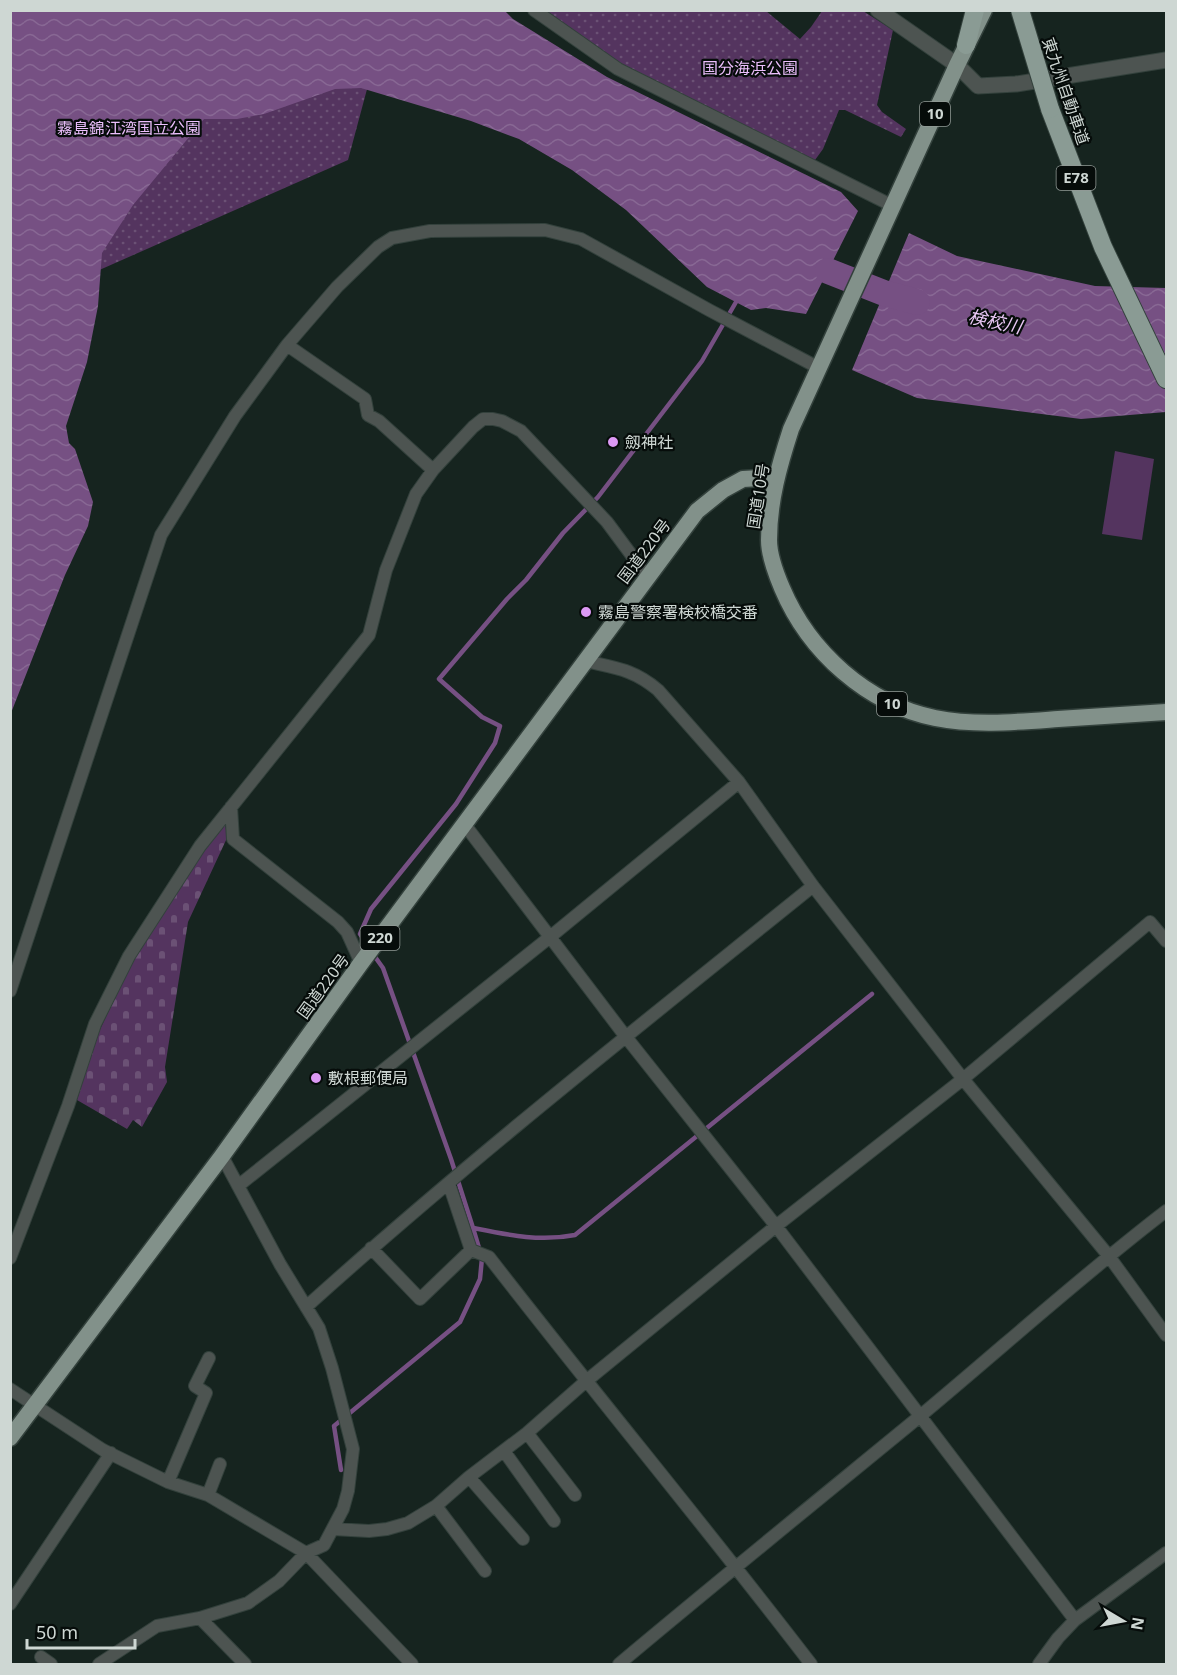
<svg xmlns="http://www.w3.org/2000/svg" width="1177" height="1675" viewBox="0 0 1177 1675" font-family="'Noto Sans','Noto Sans JP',sans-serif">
<defs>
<pattern id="cemetery-stones" width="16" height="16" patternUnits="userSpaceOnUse" patternTransform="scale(1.5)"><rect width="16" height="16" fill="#54345f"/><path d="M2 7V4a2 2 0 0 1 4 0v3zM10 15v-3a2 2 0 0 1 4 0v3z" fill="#6b5175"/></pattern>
<pattern id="park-dots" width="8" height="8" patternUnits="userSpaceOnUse" patternTransform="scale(1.5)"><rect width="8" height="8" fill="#54345f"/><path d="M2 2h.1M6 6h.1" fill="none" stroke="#6b5175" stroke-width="1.8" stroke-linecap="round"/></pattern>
<pattern id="water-waves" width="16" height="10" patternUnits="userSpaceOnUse" patternTransform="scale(1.5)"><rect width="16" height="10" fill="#765083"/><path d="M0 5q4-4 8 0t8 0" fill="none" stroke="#886894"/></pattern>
</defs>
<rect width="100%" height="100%" fill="#16241f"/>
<path fill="url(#cemetery-stones)" d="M225 823 227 838 188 922 165 1067 167 1082 142 1127 133 1120 127 1129 77 1100 96 1038 134 957 210 839Z"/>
<path fill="url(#park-dots)" d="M11 11H388L348 160 61 287Z
M545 11H766L800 39 811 27 822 11H863L893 30 877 105 882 112 906 129 901 137 845 110H839L823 149 815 160 622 66Z"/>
<path fill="#54345f" d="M1115 451 1154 459 1142 540 1102 534Z"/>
<path fill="url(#water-waves)" d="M11 10 505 11 513 19 607 77 841 192 858 211 806 314 766 308 751 310 707 287 626 210 572 170 519 139 471 121 361 88 335 89 264 114 237 119H204L133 205 102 253 98 306 87 362 66 426 69 443 75 449 93 502 88 526 65 575 11 713Z
M909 233 957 256 1095 286 1166 288V412L1081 419 917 398 852 370Z"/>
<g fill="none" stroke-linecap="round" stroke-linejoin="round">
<path stroke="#765083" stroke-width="4.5" d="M369 947 360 934 371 909 456 804 495 743 500 726 482 717 439 679 507 599 526 580 563 533 598 497 702 361 736 302
M473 1228C508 1235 540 1242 575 1235L872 994
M341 1470 334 1426 460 1322 480 1279 482 1258 473 1228 451 1159 383 968 373 954"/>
<path stroke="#765083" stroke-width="26" d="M828 271 884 293 917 302"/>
<g stroke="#33413c" stroke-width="14">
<path id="minor" d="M534 10 618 69 893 206
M287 345 365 399 368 415 379 421 433 470
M585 661C615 668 633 669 658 690L739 782 813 886 963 1079 1108 1255 1166 1335
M231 807 233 839 338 922 347 932 361 963
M465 825 626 1037 776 1226 1075 1620
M10 991 161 535 235 416 287 345 337 287 378 247 392 238 430 231 545 230 581 239 709 310 819 368
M449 1184 471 1250 489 1257C595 1394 706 1527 811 1664
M238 1186 550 937 739 782
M371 1248 420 1299 471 1250
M10 1258 68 1106 95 1024 129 956 200 846 369 635 386 570 416 494 433 470 473 427 483 419H493L502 421 521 431 607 522 647 576
M306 1307C469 1160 642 1024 813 886
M10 1389 103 1450 168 1482 208 1495 306 1553 412 1664
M527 1433 575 1495
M504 1451 554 1521
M469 1477 523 1539
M168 1482 206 1393 195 1386 209 1358
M208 1495 220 1464
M436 1506 485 1571
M333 1529 369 1531 387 1529 408 1523 436 1506 469 1477 527 1433 585 1382 776 1226 963 1079 1150 922 1166 941
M10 1604 111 1453
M200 1618 245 1664
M41 1657 51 1664
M99 1664 157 1626 200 1618 248 1603 279 1581 306 1553 324 1545 343 1509 348 1491 353 1449 332 1368 319 1328 280 1264 222 1156
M619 1664C718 1581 819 1499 919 1417 1002 1348 1081 1276 1166 1211
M1039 1664 1058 1638 1075 1620 1166 1553"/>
</g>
<g stroke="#33413c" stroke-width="17">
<path id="tertiary" d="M878 10 957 65 978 86 1016 84 1166 60"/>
</g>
<g stroke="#33413c" stroke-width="19">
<path id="trunk" d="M984 10 957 65 791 429C779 466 769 501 769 540 769 555 776 574 782 588 809 652 867 704 935 718 975 726 1017 722 1058 719 1094 717 1130 714 1166 712
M10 1438 222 1156 361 963 697 511 723 490 743 479 776 477"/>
</g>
<g stroke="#33413c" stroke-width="20">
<path id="motorway" d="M966 45 975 10
M1050 109 1103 247 1166 379"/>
</g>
<use href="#minor" stroke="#4d5451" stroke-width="12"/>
<use href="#tertiary" stroke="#4d5451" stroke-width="15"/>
<use href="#trunk" stroke="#82918a" stroke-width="16"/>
<use href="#motorway" stroke="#8a9b94" stroke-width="18"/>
<g stroke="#33413c" stroke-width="20" stroke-linecap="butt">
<path id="motorway-bridge" d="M1020 10 1050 109"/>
</g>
<use href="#motorway-bridge" stroke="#8a9b94" stroke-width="18"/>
</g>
<g fill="#dc99f4" stroke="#060c0a" stroke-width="2">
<circle cx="613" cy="442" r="6"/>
<circle cx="586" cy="612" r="6"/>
<circle cx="316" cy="1078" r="6"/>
</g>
<g text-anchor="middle" stroke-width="4.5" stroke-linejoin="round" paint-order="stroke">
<g fill="#060c0a" stroke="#929a97" stroke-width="1.5">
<rect x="920" y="102" width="30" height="24" rx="4.5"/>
<rect x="1056.5" y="166" width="39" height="24" rx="4.5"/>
<rect x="877" y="692" width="30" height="24" rx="4.5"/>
<rect x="360.5" y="926" width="39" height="24" rx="4.5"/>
</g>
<g font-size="15" font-weight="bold" fill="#ced7d3">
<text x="935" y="119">10</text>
<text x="1076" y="183">E78</text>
<text x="892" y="709">10</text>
<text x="380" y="943">220</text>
</g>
<g font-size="16" fill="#ecbffd" stroke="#060c0a">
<text x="750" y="74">国分海浜公園</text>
<text x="129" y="134">霧島錦江湾国立公園</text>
</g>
<g font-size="16" fill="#ced7d3" stroke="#060c0a">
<text transform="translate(1066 91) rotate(71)" y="6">東九州自動車道</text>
<text transform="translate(758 496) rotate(-81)" y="6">国道10号</text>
<text transform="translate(644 551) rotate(-53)" y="6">国道220号</text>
<text transform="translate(323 986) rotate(-54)" y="6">国道220号</text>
</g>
<g font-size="16" fill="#ced7d3" stroke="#060c0a" text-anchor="start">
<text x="625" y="448">劔神社</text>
<text x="598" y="618">霧島警察署検校橋交番</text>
<text x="328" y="1084">敷根郵便局</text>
</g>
<g font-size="18" font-style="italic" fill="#eac8f6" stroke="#060c0a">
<text transform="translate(995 322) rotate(12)" y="6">検校川</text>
</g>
</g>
<rect width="1177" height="1675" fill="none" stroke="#ced7d3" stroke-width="24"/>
<g transform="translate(1123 1621) rotate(100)" stroke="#060c0a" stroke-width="4.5" paint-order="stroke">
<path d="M0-4.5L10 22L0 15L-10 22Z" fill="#ced7d3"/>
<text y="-9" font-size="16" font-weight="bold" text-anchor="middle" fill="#ced7d3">N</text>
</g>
<path d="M27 1639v9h108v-9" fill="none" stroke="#ced7d3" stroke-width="3"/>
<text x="36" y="1639" font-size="18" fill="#ced7d3" stroke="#060c0a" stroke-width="4.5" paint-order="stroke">50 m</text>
</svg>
